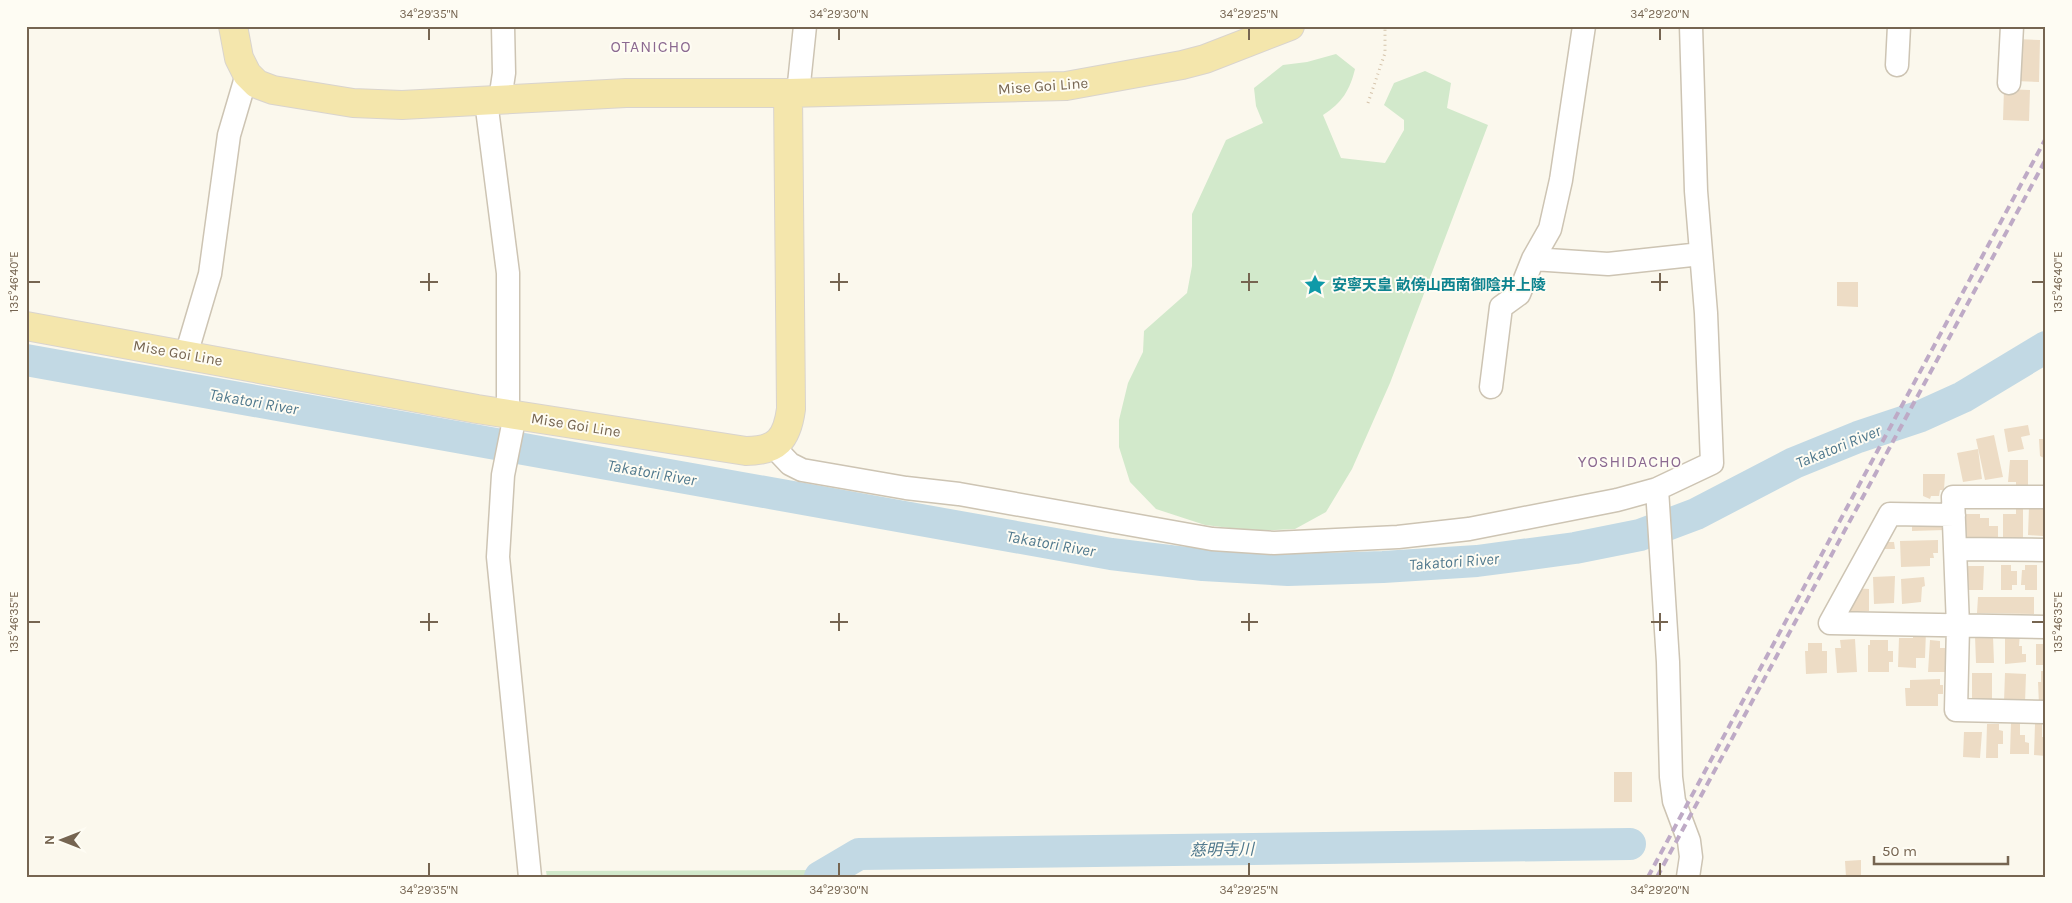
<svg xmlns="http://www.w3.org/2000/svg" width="2072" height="903" viewBox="0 0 2072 903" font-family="Karla,'Noto Sans JP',sans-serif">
<rect width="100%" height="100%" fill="#fbf8ed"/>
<path fill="#d2e9cb" d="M1336 54 1355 69C1350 90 1342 103 1323 115L1341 158 1385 163 1404 130V120L1384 105 1394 83 1425 71 1451 83 1447 108 1488 125 1390 383 1352 469 1326 512 1295 529 1255 531 1205 525 1156 509 1130 482 1119 447V420L1128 383 1143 352 1144 331 1187 293 1192 266V214L1226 140 1263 123 1256 106 1254 88 1283 65 1307 62Z
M822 870 810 877H547L546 871Z"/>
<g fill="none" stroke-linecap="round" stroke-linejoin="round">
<path stroke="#c2d9e4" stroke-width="32" d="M26 360 1111 554 1203 565 1288 570 1383 567 1477 561 1575 548 1640 535 1696 514 1794 463 1858 437 1921 416 1963 397 2046 347
M820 877 859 854 1630 844"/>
</g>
<path fill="#eddcc5" d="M2016 39 2040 40 2039 82 2015 81Z
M2004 89 2030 90 2029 121 2003 120Z
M1837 282H1858V307L1837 306Z
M2028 425 2030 435 2021 437 2024 449 2008 452 2004 429Z
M1994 435 2003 477 1985 480 1976 439Z
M2039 439H2046V459L2040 456Z
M1978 449 1982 479 1963 482 1957 453Z
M2010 460H2028V488H2016V482H2008Z
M1923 474H1945L1944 490H1940L1939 496H1931L1930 499 1923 496Z
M2016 507H2023V539L2003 538V514H2016Z
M2029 507H2046V527H2043V536L2028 535Z
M1967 514H1980V518H1989V526H1998V538L1965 537 1964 515Z
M1945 519V530L1912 531V520Z
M1938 540V553H1933L1934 558H1930V566L1901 567 1900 541Z
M1879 542H1894L1895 549H1879Z
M2001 565H2011V571H2017V585H2012V590H2001Z
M2025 565H2037V590H2025V585H2021L2022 570H2025Z
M1966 566H1984L1983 590H1965Z
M1895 576 1894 603 1874 604 1873 577Z
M1924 577 1925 586 1922 587 1921 602 1902 604 1901 579Z
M1852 588 1869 589V611H1848Z
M1978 597H2034V614L1977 613Z
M1913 631H1926L1925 658H1916V668L1898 667 1899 638H1913Z
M2005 633H2020L2019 646H2022V654H2026V662L2005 664Z
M1975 636H1993L1994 663H1976Z
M1855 639 1857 672 1837 673 1835 648H1841L1840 640Z
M1870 640H1888V651H1893V662H1889V672H1868V645H1870Z
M1930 640 1940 641V648H1948L1951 672H1928Z
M1808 643H1822V651H1827V673L1806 674 1805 651H1808Z
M2036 644H2046V665H2036Z
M2041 671H2046V705H2039L2038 682H2041Z
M1972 673H1992V703H1977V699H1972Z
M2005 673 2026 674 2025 703 2004 702Z
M1940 679V685H1943V694H1938V706H1906L1905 688H1910V680Z
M2011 722H2020V735H2025V742L2029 743V754H2010Z
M1987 724H1999V730L2003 731V744H1998V758H1986Z
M2035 724H2042V737H2046V756L2034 755Z
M1964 732H1982L1980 758 1963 757Z
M1614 772H1632V802H1614Z
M1861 860V877H1846L1845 861Z"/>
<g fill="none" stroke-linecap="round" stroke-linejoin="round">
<g stroke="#cdc4b3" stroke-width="25">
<path id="minor" d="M1897 65 1899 26
M2009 83 2012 26
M798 93 805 26
M500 100 504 73 503 26
M486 101 508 273V414
M1533 259 1608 264 1701 254
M186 355 210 274 229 135 247 74
M1491 387 1501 307 1519 294 1533 259 1550 229 1561 180 1584 26
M515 415 503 475 498 557 530 877
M773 446 790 464 802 470 906 488 959 494 1212 539 1274 543 1398 537 1469 529 1617 500 1657 489 1712 463 1706 313 1696 191 1691 26
M1657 489 1668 662 1671 777 1674 801 1689 841 1691 857 1688 877
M2046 497H1953L1958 626 1956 710 2046 712
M1954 515 1890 514 1830 623 2046 627
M1955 549 2046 550"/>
</g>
<g stroke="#d9d4ce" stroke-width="30">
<path id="major" d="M233 26 239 58 247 74 257 84 273 90 353 103 402 105 626 93H788L1066 86 1182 65 1205 59 1290 26
M26 326 477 409 746 451C777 451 787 439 791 409L788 93"/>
</g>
<path stroke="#d4c2a9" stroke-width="3" stroke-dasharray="1 4" stroke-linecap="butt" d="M1368 103 1385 53V26"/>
<use href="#minor" stroke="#fff" stroke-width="22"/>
<use href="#major" stroke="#f4e6ac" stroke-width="28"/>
<path stroke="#beaac6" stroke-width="4" stroke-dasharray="8 5" stroke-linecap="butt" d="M1648 877 2046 138
M1657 877 2046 159"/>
</g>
<path fill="none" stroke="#766551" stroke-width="2" d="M429 28V40M839 28V40M1249 28V40M1660 28V40M429 273V291M839 273V291M1249 273V291M1660 273V291M28 282H40M420 282H438M830 282H848M1241 282H1258M1651 282H1668M2032 282H2044M429 613V631M839 613V631M1249 613V631M1660 613V631M28 622H40M420 622H438M830 622H848M1241 622H1258M1651 622H1668M2032 622H2044M429 863V876M839 863V876M1249 863V876M1660 863V876"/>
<defs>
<g id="sight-bare" transform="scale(1.725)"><path d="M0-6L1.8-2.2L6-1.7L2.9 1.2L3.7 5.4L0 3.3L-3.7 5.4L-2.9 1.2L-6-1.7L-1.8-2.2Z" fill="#0f9aa8" stroke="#fefcf3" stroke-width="2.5" paint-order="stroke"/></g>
</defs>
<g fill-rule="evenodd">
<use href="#sight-bare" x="1315" y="285"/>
</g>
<g text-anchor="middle" stroke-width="4" stroke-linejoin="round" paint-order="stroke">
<g font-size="15" fill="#766551" stroke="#fefcf3">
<text transform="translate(1043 86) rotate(-4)" y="5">Mise Goi Line</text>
<text transform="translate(178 353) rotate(10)" y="5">Mise Goi Line</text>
<text transform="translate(576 425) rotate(9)" y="5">Mise Goi Line</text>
</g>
<g font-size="15" font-weight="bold" fill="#0d838f" stroke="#fefcf3" text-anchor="start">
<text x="1332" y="290">安寧天皇 畝傍山西南御陰井上陵</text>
</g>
<g font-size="16" letter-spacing="1" fill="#8b6991" stroke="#fefcf3">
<text x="651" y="52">OTANICHO</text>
<text x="1630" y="467">YOSHIDACHO</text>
</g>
<g font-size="16" font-style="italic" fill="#4f788d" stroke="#fefcf3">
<text transform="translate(254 401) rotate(10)" y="6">Takatori River</text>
<text transform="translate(1838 446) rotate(-22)" y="6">Takatori River</text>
<text transform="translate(652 472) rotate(10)" y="6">Takatori River</text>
<text transform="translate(1051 543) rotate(10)" y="6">Takatori River</text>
<text transform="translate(1454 561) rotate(-4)" y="6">Takatori River</text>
<text transform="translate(1222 849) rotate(-1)" y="6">慈明寺川</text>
</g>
</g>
<rect width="2072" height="903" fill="none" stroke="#fefcf3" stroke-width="55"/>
<g transform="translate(62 840) rotate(270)" stroke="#fefcf3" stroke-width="4" paint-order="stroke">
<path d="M0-4L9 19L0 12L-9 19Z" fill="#766551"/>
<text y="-8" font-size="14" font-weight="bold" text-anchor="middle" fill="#766551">N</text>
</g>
<path d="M1874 856v8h134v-8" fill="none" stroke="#766551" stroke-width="2.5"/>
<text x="1882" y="856" font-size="15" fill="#766551" stroke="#fefcf3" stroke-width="4" paint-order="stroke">50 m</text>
<rect x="28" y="28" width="2016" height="848" fill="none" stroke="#766551" stroke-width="2"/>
<g font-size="12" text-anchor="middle" fill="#766551">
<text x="429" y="18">34°29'35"N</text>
<text x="839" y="18">34°29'30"N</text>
<text x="1249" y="18">34°29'25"N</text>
<text x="1660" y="18">34°29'20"N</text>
<text transform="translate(2058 282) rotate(-90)" y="4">135°46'40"E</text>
<text transform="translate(14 282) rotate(-90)" y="4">135°46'40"E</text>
<text transform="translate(2058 622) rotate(-90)" y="4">135°46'35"E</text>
<text transform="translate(14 622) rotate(-90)" y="4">135°46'35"E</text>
<text x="429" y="894">34°29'35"N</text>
<text x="839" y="894">34°29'30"N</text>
<text x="1249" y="894">34°29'25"N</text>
<text x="1660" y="894">34°29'20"N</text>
</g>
</svg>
